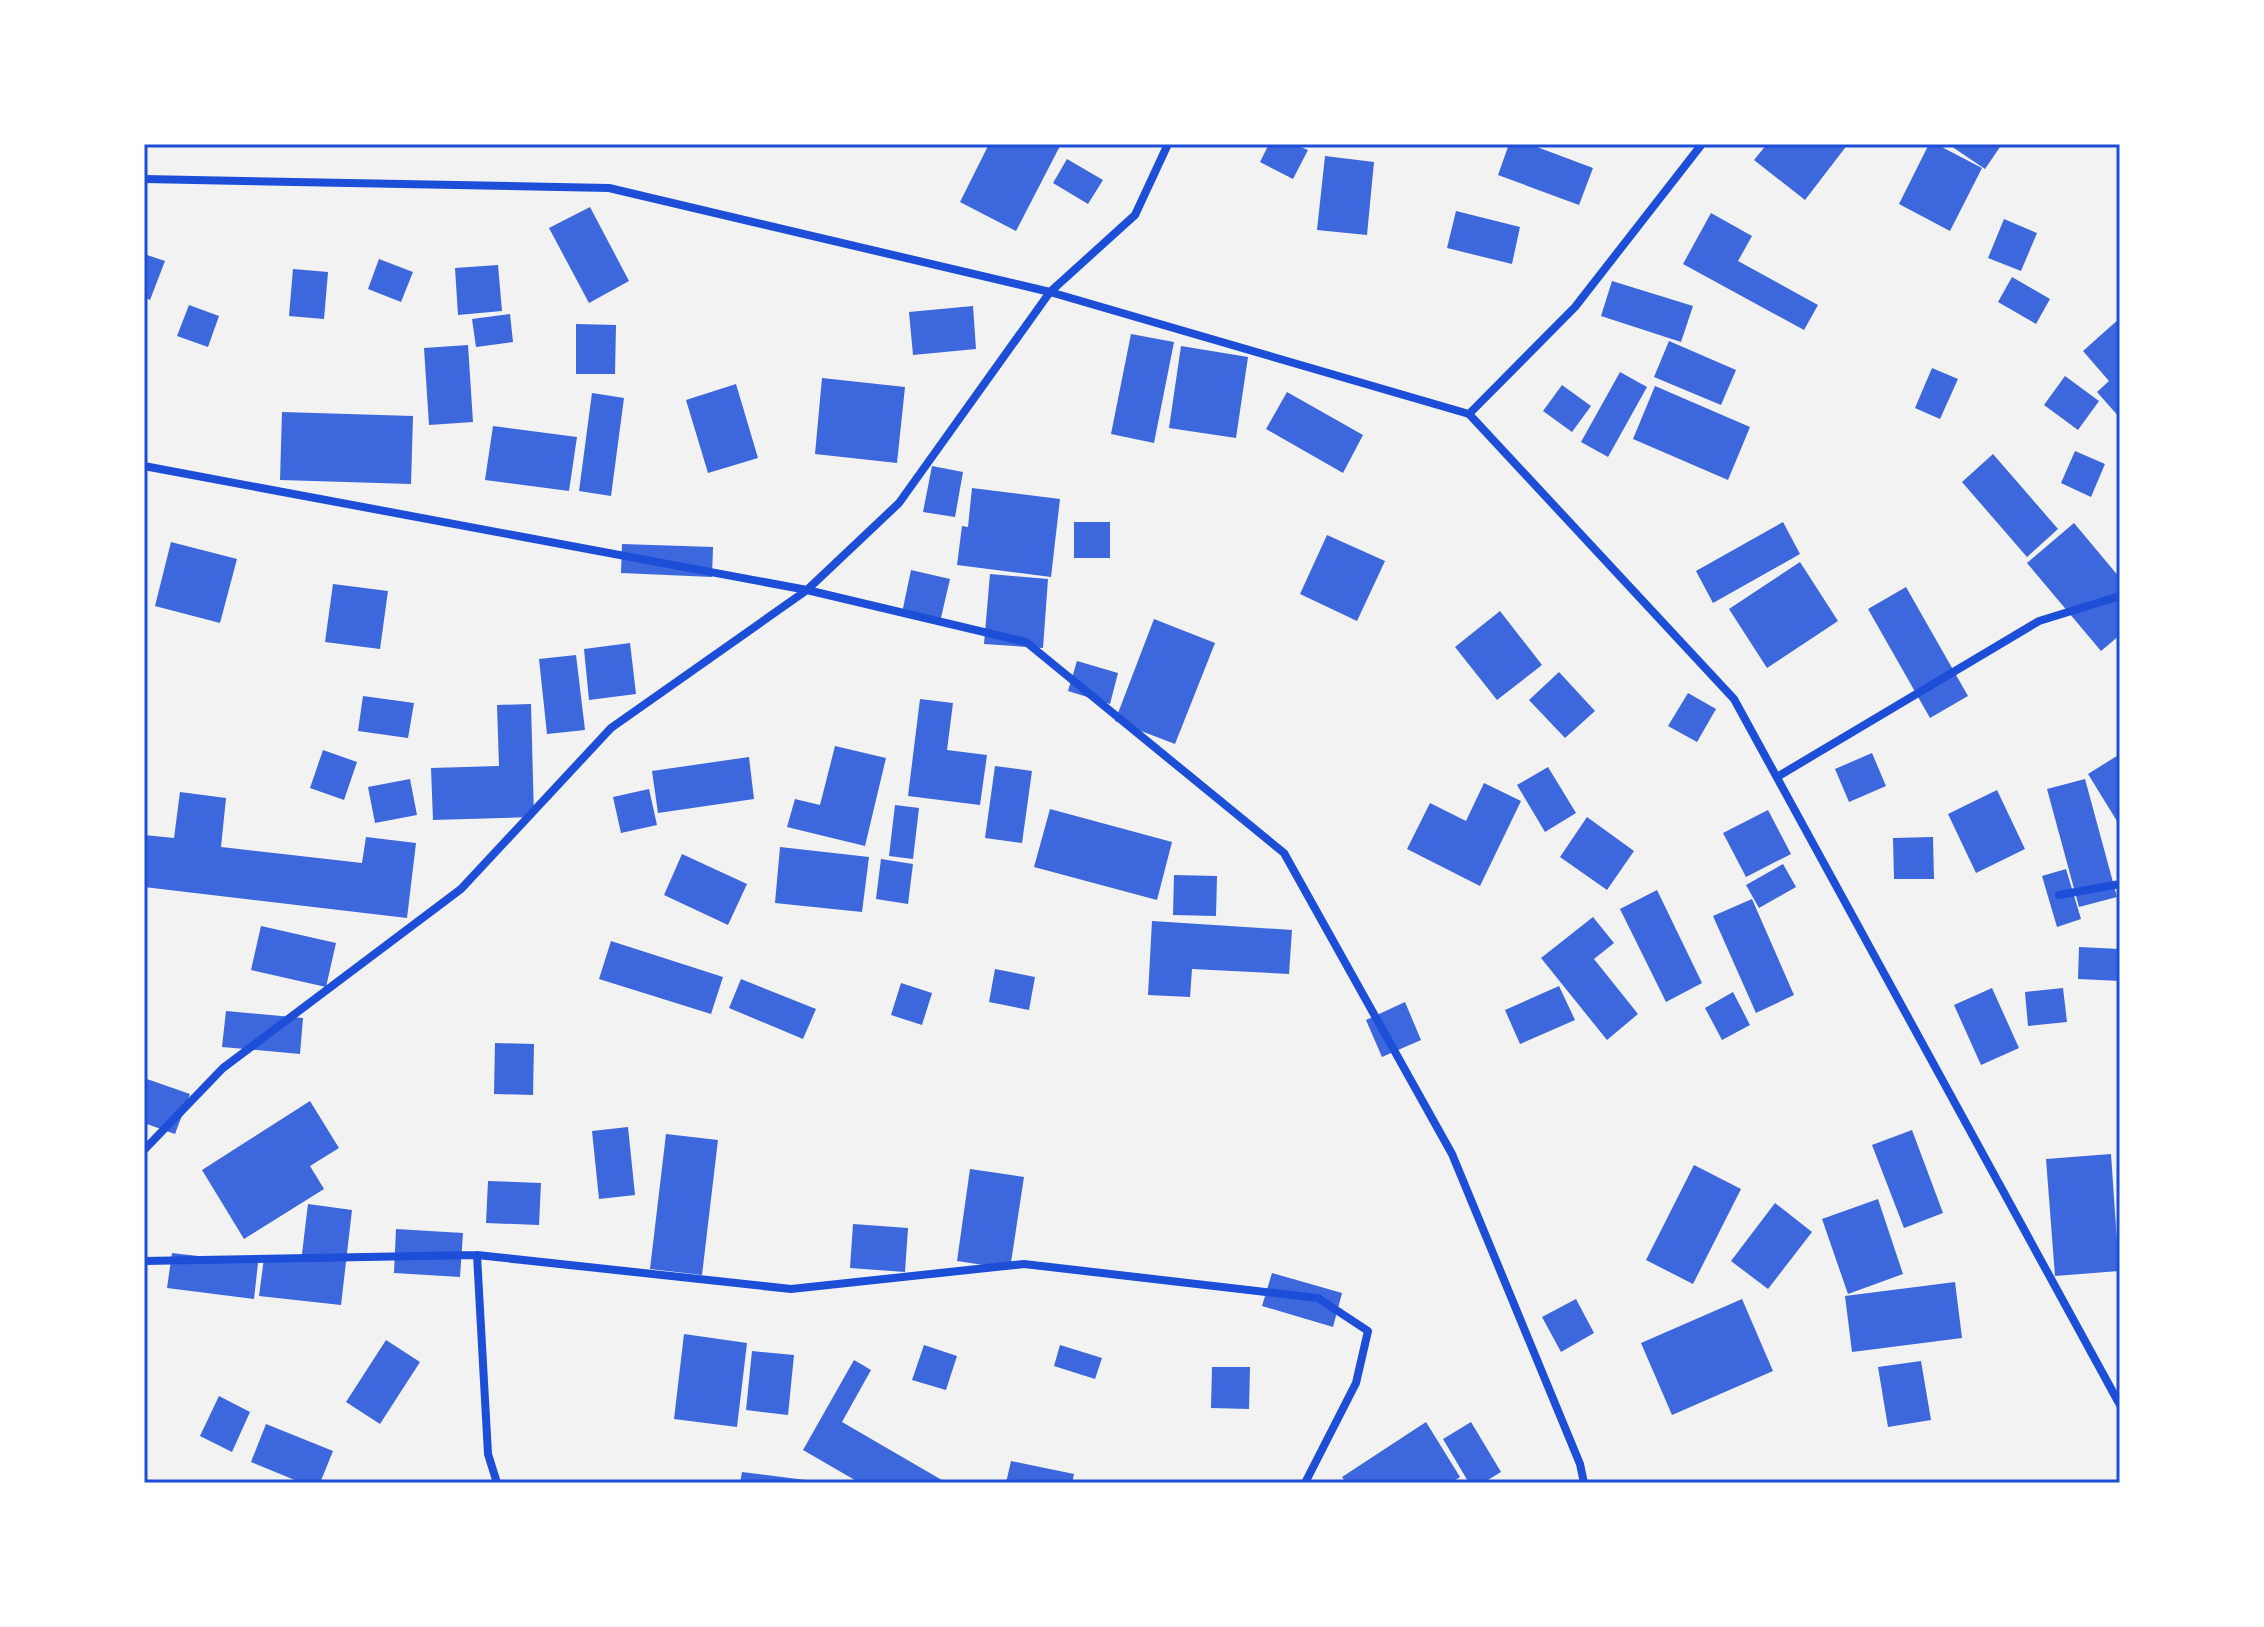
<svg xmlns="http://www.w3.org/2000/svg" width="2264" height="1627" viewBox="0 0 2264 1627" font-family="'Public Sans',sans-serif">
<rect width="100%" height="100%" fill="#f2f2f2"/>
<path fill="#3d67dc" d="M989 144H1061L1016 231 960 202Z
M1269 144H1294L1308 150 1293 179 1260 162Z
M1509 144H1529L1593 168 1579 205 1498 175Z
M1767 144H1848L1805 200 1754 160Z
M1929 144H1936L1982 168 1950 231 1899 204Z
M1948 144H2002L1985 169Z
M1325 156 1374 162 1367 235 1317 230Z
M1067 159 1103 180 1088 204 1053 183Z
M590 207 629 281 589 303 549 228Z
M1456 211 1520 227 1512 264 1447 248Z
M1711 213 1752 236 1738 261 1818 305 1804 330 1683 264Z
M2004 219 2037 233 2021 271 1988 258Z
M144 254 165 261 150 300 144 297Z
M379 259 413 272 401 302 368 289Z
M498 265 502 311 458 315 455 268Z
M293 269 328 272 324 319 289 316Z
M2012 277 2050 299 2036 324 1998 302Z
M1612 281 1693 306 1681 342 1601 316Z
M189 305 219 316 208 347 177 336Z
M973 306 976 349 913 355 909 312Z
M510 314 513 342 476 347 472 319Z
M2120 318V418L2097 392 2109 381 2083 351Z
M576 324 616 325 615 374H576Z
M1131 334 1174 342 1154 443 1111 434Z
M1669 341 1736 370 1721 405 1654 377Z
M468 345 473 422 429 425 424 348Z
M1181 346 1248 357 1236 438 1169 428Z
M1932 368 1958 379 1940 419 1915 408Z
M1620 372 1647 387 1608 457 1581 442Z
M2065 376 2099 401 2078 430 2044 405Z
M822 378 905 387 897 463 815 454Z
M736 384 758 458 708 473 686 400Z
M1562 385 1591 406 1572 432 1543 411Z
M1655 386 1750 427 1728 480 1633 439Z
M1287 392 1363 435 1343 473 1266 429Z
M592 393 624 398 611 496 579 491Z
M282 412 413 416 411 484 280 480Z
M493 426 577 437 569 491 485 480Z
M2075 451 2105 464 2091 497 2061 483Z
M1993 454 2058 529 2027 557 1962 482Z
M932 466 963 472 955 517 923 512Z
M972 488 1060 499 1051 577 957 565 962 526 968 527Z
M1074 522H1110V558H1074Z
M1783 522 1800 554 1713 603 1696 571Z
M2074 523 2120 578V635L2101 651 2027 563Z
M1327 535 1385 561 1357 621 1300 594Z
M171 542 237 559 220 623 155 606Z
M622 544 713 547 712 577 621 573Z
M1800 562 1838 621 1767 668 1729 609Z
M911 570 950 579 940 622 902 613Z
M990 574 1048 579 1043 648 984 644Z
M333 584 388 591 380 649 325 642Z
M1906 587 1968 696 1930 718 1868 609Z
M1500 611 1542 665 1497 700 1455 647Z
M1154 619 1215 643 1175 744 1115 721Z
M630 643 636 694 589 700 584 649Z
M576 655 585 730 547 734 539 659Z
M1077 661 1118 673 1110 704 1068 691Z
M1559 672 1595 711 1565 738 1529 700Z
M1688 693 1716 709 1697 742 1668 726Z
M363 696 414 703 408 738 358 731Z
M920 699 953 703 947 750 987 755 980 805 908 796Z
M531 704 534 817 433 820 431 768 499 766 497 705Z
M835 746 886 758 865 846 787 827 795 799 820 805Z
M323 750 357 762 344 800 310 788Z
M1872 753 1886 786 1849 802 1835 769Z
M2120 754V826L2088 774Z
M749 757 754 799 658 813 652 771Z
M995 766 1032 771 1022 843 985 838Z
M1548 767 1576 813 1545 832 1517 785Z
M410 779 417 815 375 823 368 787Z
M2085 779 2117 897 2079 907 2047 789Z
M1484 783 1521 801 1480 886 1407 849 1430 803 1466 821Z
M649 789 657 825 621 833 613 797Z
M1997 790 2025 849 1976 873 1948 814Z
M180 792 226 798 221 847 362 863 366 837 416 843 407 918 144 887V835L174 838Z
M895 805 919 808 913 859 889 856Z
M1050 809 1172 842 1157 900 1034 867Z
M1768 810 1791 854 1746 877 1723 833Z
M1587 817 1634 851 1607 890 1560 857Z
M1933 837 1934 879H1894L1893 838Z
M780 847 869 857 862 912 775 903Z
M682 854 747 884 728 925 664 895Z
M881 859 913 864 908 904 876 899Z
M1783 864 1796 887 1759 908 1746 885Z
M2066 869 2081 919 2057 927 2042 876Z
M1174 875 1217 876 1216 916 1173 915Z
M1657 890 1702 983 1666 1002 1620 909Z
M1752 899 1794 995 1756 1013 1713 916Z
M1593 917 1614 943 1594 959 1638 1014 1607 1040 1541 958Z
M1152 921 1292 930 1289 974 1192 969 1190 997 1148 995Z
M261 926 336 943 326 987 251 970Z
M611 941 723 977 711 1014 599 979Z
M2079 947 2120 949V981L2078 979Z
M995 969 1035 977 1029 1010 989 1002Z
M741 979 816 1009 803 1039 729 1008Z
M901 983 932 993 922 1025 891 1015Z
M1559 986 1575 1020 1520 1044 1505 1010Z
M1992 988 2019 1048 1981 1065 1954 1005Z
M2063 988 2067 1022 2028 1026 2025 992Z
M1733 992 1750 1025 1722 1040 1705 1008Z
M1405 1002 1421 1040 1382 1057 1366 1020Z
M226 1011 303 1018 300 1054 222 1047Z
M495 1043 534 1044 533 1095 494 1094Z
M144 1078 190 1094 175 1134 144 1123Z
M310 1101 339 1148 310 1166 324 1189 244 1239 202 1170Z
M628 1127 635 1195 599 1199 592 1131Z
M1912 1130 1943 1213 1904 1228 1872 1145Z
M666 1134 718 1140 702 1275 650 1269Z
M2111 1154 2119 1271 2055 1276 2046 1159Z
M1694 1165 1741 1189 1693 1284 1646 1260Z
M970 1169 1024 1177 1010 1269 957 1261Z
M488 1181 541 1183 539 1225 486 1223Z
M1878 1199 1903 1274 1848 1294 1822 1219Z
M1775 1203 1812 1232 1768 1289 1731 1261Z
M308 1204 352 1210 341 1305 259 1296 264 1258 301 1262Z
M853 1224 908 1228 905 1272 850 1268Z
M396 1229 463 1233 460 1277 394 1273Z
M172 1253 258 1263 254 1299 167 1288Z
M1272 1273 1342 1293 1333 1327 1262 1306Z
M1955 1282 1962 1338 1852 1352 1845 1296Z
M1576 1299 1594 1333 1561 1352 1542 1317Z
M1742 1299 1773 1371 1672 1415 1641 1343Z
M684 1334 747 1343 737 1427 674 1419Z
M386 1340 420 1362 380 1424 346 1402Z
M924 1345 957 1356 946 1390 912 1380Z
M1060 1345 1102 1358 1095 1379 1054 1366Z
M752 1351 794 1355 788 1415 746 1410Z
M854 1360 871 1370 842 1422 947 1483H860L803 1450Z
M1921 1361 1931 1420 1888 1427 1878 1367Z
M1212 1367H1250L1249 1409 1211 1408Z
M219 1396 250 1412 232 1452 200 1436Z
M1426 1422 1460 1477 1451 1483H1346L1342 1477Z
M1471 1422 1501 1472 1483 1483H1469L1443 1439Z
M266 1424 333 1451 320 1483H302L251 1462Z
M1011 1461 1074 1474 1072 1483H1006Z
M742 1472 814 1481V1483H740Z"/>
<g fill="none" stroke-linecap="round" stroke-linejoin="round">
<path stroke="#1d4ed8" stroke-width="8" d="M144 179 609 188 1050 292 1469 414 1575 307 1702 144
M1469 414 1734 699 2120 1405
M144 466 807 590 1026 642 1284 853 1452 1154 1580 1464 1584 1483
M1777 777 2039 621 2120 596
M2059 895 2120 884
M144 1150 223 1068 461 889 611 728 807 590 899 503 1050 292 1135 215 1168 144
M477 1255 488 1454 497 1483
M144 1261 477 1255 791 1289 1024 1264 1318 1298 1368 1331 1356 1383 1305 1483"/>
</g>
<rect width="2264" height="1627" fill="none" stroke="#ffffff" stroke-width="292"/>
<rect x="146" y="146" width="1972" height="1335" fill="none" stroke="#1d4ed8" stroke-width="3"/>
</svg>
